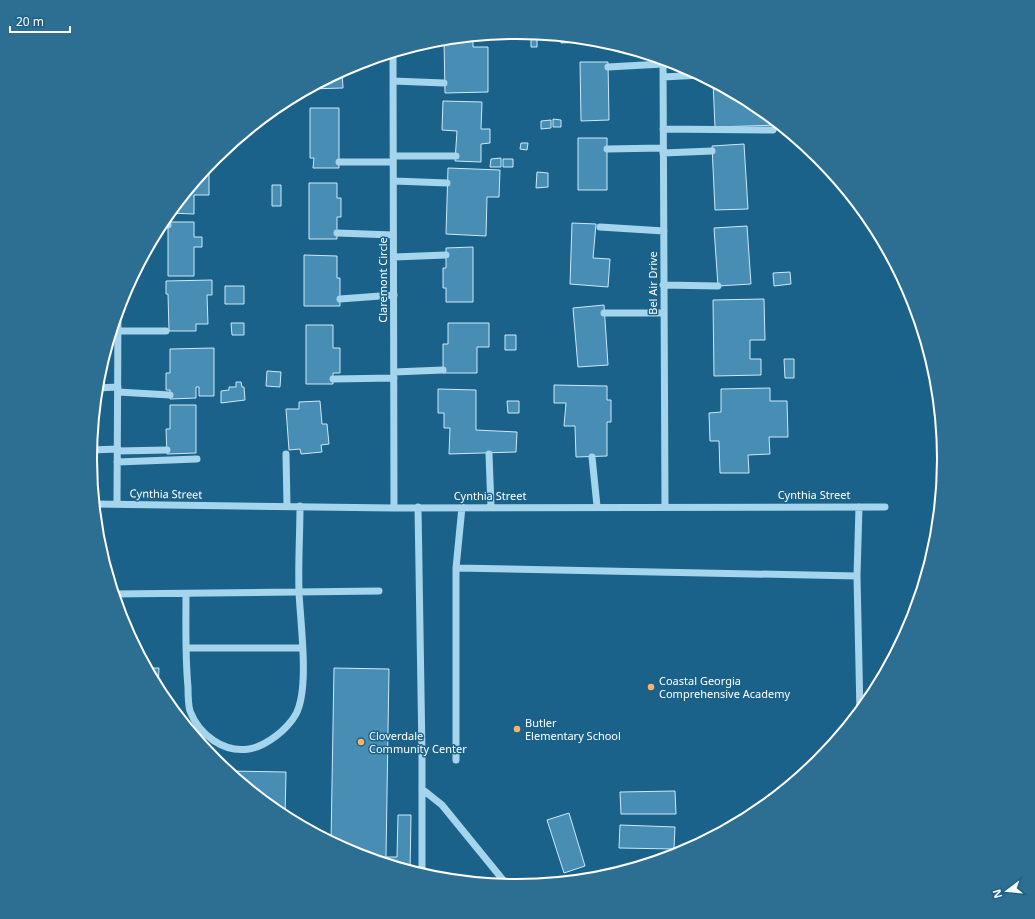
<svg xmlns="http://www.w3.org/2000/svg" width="1035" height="919" viewBox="0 0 1035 919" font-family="'Noto Sans',sans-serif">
<rect width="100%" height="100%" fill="#1b628a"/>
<path fill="#488db4" stroke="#cbe9f9" d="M473 36V47H488V92L445 93 444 39Z
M561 36 601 40 604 41 561 43Z
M531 39H537V47H531Z
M580 62H608L609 120 581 121Z
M342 71 343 88 308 89Z
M713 82 755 104 780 125 715 127Z
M443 101 482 102 481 129H490V143L481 144V162L455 161 457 131 442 130Z
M310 108H339V168H313L314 158H310Z
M553 119 561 120V127H553Z
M551 120V128L541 129V121Z
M578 138H607V190H578Z
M521 143H528L527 150 520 149Z
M744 144 748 209 715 210 712 146Z
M501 158V167H490L491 159Z
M503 159H513V167H503Z
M209 165V195H194V214L169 213Z
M448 168 500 170 499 197H487L486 236 446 234Z
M537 172 548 173V187L536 188Z
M309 183H337V198H341V217H337V239H309Z
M272 185H281V206H272Z
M168 222H194V237H202V247H194V276H168Z
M572 223 596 224 593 258 610 259 608 287 570 284Z
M747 226 751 284 718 286 714 228Z
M473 247V302H446V288H443V268H446V248Z
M304 255 337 256V278H340V306H304Z
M790 272 791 284 774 286 773 273Z
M212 280V295H207L208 324H196V331H169L168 294H166V281Z
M225 286H244V304H225Z
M764 299 765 340H750V359H761V375L714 376 713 300Z
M604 305 608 365 578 367 573 308Z
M231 323H244V335H232Z
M448 323H489V347H477V373H443V344H448Z
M306 325H333V348H340V373H333V384H306Z
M505 335H516V350H505Z
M214 348V396H199V387H196V398L170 399V390H166V373H170V349Z
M784 359H794V378H785Z
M267 371 281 372 280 387 266 386Z
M236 382H241L242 387H244L245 400 221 403V391L229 390V387H236Z
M554 385 607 386V400H611V422H607V456L576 457 575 426H564L566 403H554Z
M770 388V401H787L788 437H769L770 454 748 455 749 473H720L719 441H710L709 413 721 412V389Z
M438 389 476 390V430L517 432 516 452 449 454 450 428H444V413H438Z
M320 401 322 424H327L329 444 321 445 322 452 301 454 300 449 289 450 286 409H299V402Z
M507 401H519V413H508Z
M170 405H196V453L167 454 166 429H170Z
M146 668H159L158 690Z
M334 668 389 669 386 857H397L398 815H411L410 872 397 867V864L388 865 354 854 331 842Z
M227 771 286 772 285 818 280 815Z
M675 791 676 814H621L620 792Z
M569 813 585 866 564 873 547 820Z
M620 825 675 827 674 849 619 848Z"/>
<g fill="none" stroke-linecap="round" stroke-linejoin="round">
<path stroke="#a5d4ed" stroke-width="7" d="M393 53 394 508
M663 59 665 506
M608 67 663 64
M663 77 702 75
M393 81 444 83
M663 129 773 130
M607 149 663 148
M663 153 712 151
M393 156H456
M339 162H393
M394 181 447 183
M160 226 168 225
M600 227 664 231
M337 233 393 235
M394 257 446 255
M663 285 718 286
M340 299 394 295
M604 313H664
M118 331H166
M394 372 443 370
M333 379 394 378
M97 388 118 387
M118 392 170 395
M91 450 118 449
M117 451 167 450
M286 454 287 506
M489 454 491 507
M592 457 597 506
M117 462 197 459
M94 504 394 508 885 507
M117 504 118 312
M418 507 422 753V875
M456 568 857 576 859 507
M857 576 860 713
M114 594 379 591
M186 594C186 625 185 656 188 687 188 695 188 704 190 711 199 735 224 753 249 749 266 746 287 730 296 714 310 687 300 622 299 591 298 563 300 534 300 506
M186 648H302
M456 760V568L462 507
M422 789 442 805 508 886"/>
</g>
<g fill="#feb262" stroke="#1b628a" stroke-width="1.5">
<circle cx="651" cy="687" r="4"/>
<circle cx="517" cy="729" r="4"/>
<circle cx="361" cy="742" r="4"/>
</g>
<g text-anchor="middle" stroke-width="3" stroke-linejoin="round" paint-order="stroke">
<g font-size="11" fill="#fff" stroke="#1b628a">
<text transform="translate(383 280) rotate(-90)" y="4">Claremont Circle</text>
<text transform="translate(653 283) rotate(-90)" y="4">Bel Air Drive</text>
<text transform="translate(166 494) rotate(1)" y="4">Cynthia Street</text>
<text x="814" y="499">Cynthia Street</text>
<text x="490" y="500">Cynthia Street</text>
</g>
<g font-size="11" fill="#fff" stroke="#1b628a" text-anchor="start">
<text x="659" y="685">Coastal Georgia<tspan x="659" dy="13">Comprehensive Academy</tspan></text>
<text x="525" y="727">Butler<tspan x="525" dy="13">Elementary School</tspan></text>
<text x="369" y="740">Cloverdale<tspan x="369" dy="13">Community Center</tspan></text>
</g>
</g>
<path d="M0 0H1035V919H0ZM97 459a420 420 0 1 1 840 0a420 420 0 1 1-840 0Z" fill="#2d6f93" fill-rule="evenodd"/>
<path fill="none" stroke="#fff" stroke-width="2" d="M97 459a420 420 0 1 1 840 0a420 420 0 1 1-840 0Z"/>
<g transform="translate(1007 891) rotate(254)" stroke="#1b628a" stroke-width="3" paint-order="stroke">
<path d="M0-3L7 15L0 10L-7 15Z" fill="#ffffff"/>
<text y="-6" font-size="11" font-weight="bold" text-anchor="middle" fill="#ffffff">N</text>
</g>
<path d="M10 26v6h60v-6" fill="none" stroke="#ffffff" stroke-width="2"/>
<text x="16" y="26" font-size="12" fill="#ffffff" stroke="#1b628a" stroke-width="3" paint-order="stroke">20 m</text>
</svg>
